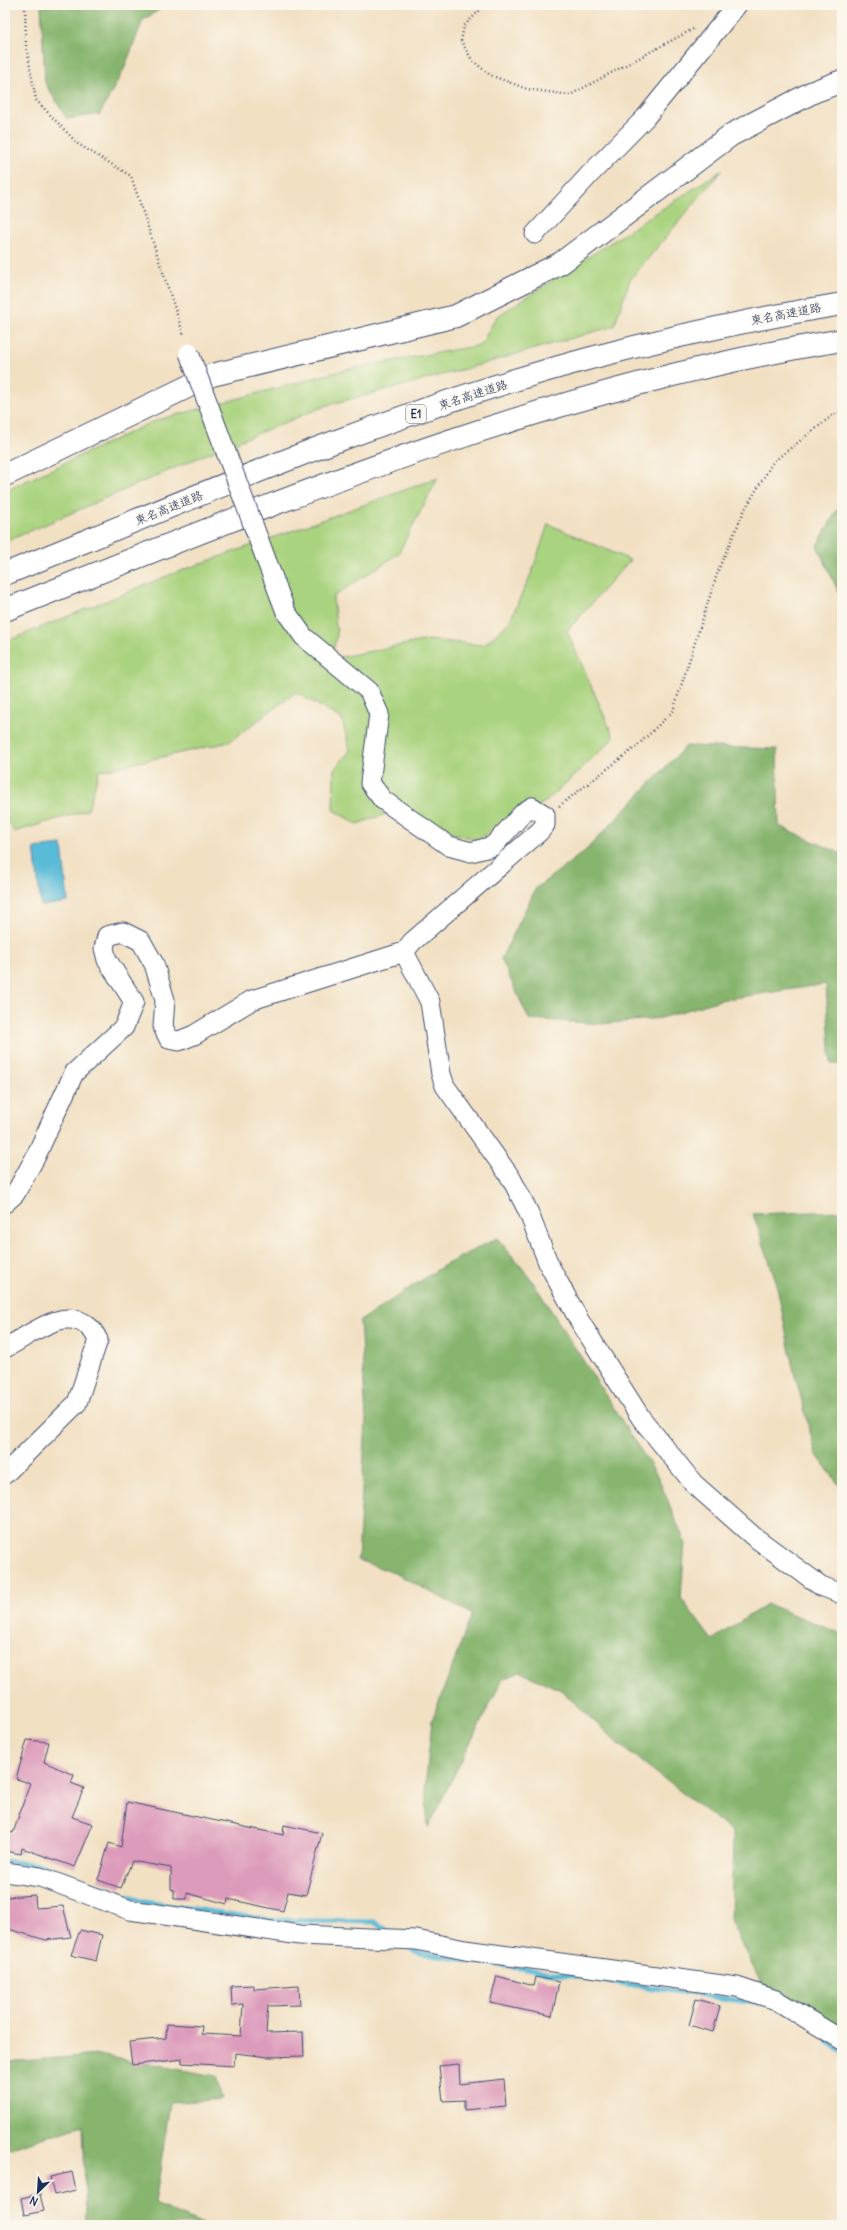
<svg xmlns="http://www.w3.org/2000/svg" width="847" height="2230" viewBox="0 0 847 2230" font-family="Delius,'Klee One',sans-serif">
<rect width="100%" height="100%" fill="#fbf7ec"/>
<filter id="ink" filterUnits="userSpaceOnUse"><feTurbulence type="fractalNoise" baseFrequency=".025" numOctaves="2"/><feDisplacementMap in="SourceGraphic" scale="8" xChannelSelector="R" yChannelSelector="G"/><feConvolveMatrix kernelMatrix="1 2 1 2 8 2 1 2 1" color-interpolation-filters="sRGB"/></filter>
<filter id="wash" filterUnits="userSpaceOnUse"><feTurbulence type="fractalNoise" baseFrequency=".012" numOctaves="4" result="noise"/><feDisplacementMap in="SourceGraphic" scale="16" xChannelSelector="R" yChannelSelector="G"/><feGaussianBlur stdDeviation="0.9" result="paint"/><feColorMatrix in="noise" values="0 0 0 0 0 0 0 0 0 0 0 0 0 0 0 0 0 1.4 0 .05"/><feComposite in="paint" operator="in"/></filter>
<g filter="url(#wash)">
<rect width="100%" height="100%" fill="#f2e0c3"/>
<path fill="#aad37f" stroke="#62816e" d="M722 170 630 280 614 326 465 369 328 405 202 456 5 542V491L154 421 348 369 481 345 496 317Z
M438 478 398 554 333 597 337 635 331 659 427 640 484 645 509 622 532 572 548 524 630 560 567 631 614 738 547 801 477 840 435 828 395 811 357 824 333 810 334 769 350 751 342 719 296 692 229 742 99 771 88 810 14 832 5 815V642L172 574Z"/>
<path fill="#87b56e" stroke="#517266" d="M41 5H167L143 20 124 69 100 114 67 119 45 83Z
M842 501V599L817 546Z
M686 746 777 749 779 826 842 854V1064H831L826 984 720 1000 661 1018 601 1024 529 1019 501 959 536 888 585 851Z
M842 1211V1489L816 1454 793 1368 776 1281 753 1214Z
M497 1238 529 1276 658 1477 685 1542 681 1598 712 1640 767 1604 842 1634V2038L766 1993 731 1923 733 1832 615 1741 561 1690 520 1672 502 1680 428 1827 425 1789 432 1720 472 1614 397 1574 358 1560 366 1419 360 1321 443 1266Z
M98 2055 216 2076 222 2099 170 2103 155 2204 203 2225H86L83 2125 5 2150V2062Z"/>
<path fill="#59bbd7" stroke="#3a759a" d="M62 845 68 902 41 906 34 848Z"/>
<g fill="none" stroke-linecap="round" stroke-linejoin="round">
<path stroke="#59bbd7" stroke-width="5" d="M5 1861 40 1865 144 1902 270 1920 376 1922 390 1933
M408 1946 418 1953 762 2004
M828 2042 842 2052"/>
</g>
<g id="blocks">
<path fill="#dd9bbb" d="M27 1740 49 1742 44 1762 74 1775 71 1783 84 1788 72 1817 93 1824 75 1867 22 1848 21 1854 5 1851V1831L13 1833 30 1783 16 1779Z
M127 1802 283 1835 284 1825 322 1833 306 1895 288 1892 283 1911 228 1899 227 1904 187 1893V1899H174V1890L171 1889V1868L132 1861 121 1888 98 1880 109 1843 121 1847Z
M35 1895 36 1908 63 1906 71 1937 46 1940 5 1928V1897Z
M80 1930 102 1935 96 1961 71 1955Z
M497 1976 534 1986 536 1977 559 1982 552 2016 490 2003Z
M254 1985V1989L299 1986 300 2005 268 2006 266 2033 303 2032 304 2056 268 2057 235 2053 234 2066 182 2063V2059L132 2065 129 2042 166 2038 167 2024 202 2026 201 2034 241 2036 243 2004 232 2005 231 1986Z
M696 1999 720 2006 713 2032 689 2025Z
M459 2064 460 2084 504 2079 506 2106 464 2110V2100L443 2101 439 2066Z
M72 2172 76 2190 54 2195 50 2177Z
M40 2194 44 2211 24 2215 21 2198Z"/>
</g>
</g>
<g filter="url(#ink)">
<use href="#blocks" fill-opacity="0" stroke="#3b4a6d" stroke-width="1"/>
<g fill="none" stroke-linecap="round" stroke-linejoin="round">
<g stroke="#3b4a6d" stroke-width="21">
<path id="minor" d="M535 234 590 174 645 118 737 5
M404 952 430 1002 441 1074 445 1086 511 1178 528 1211 549 1265 579 1320 641 1418 694 1484 753 1536 821 1586 842 1594
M5 1203 15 1194 35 1158 74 1073 124 1027 134 1002 107 960 104 948 107 936 123 932 141 941 154 964 165 1000 163 1027 169 1039 179 1041 194 1035 252 1000 404 952 412 942 539 832 545 825V815L532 807 524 812 493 846 471 852 449 846 383 800 370 783 379 714 369 691 304 637 286 612 267 562
M5 1348C28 1337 64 1304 89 1327 93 1330 96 1336 98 1340L77 1403 5 1474
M5 1872 40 1877 130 1910 300 1935 416 1940 465 1950 737 1987 776 2000 842 2040"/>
</g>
<g stroke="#3b4a6d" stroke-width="24">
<path id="tertiary" d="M5 475 212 375 456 316 561 263 731 135 813 92 842 81"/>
</g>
<g stroke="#3b4a6d" stroke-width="24">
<path id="motorway" d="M5 574C197 496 390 412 591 358 674 336 757 318 842 304
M5 610C277 502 551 387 842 340"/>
</g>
<path stroke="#3b4a6d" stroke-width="2.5" stroke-dasharray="1 3" stroke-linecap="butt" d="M25 5 26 46 36 100 78 144 131 176 184 336
M485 5 464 26 461 41 472 60 490 75 527 89 570 95 693 29
M559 806 637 746 673 711 719 568 745 509 773 462 833 415 842 411"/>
<use href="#minor" stroke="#fff" stroke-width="19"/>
<use href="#tertiary" stroke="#fff" stroke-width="22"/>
<use href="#motorway" stroke="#fff" stroke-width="22"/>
<g stroke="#3b4a6d" stroke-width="21" stroke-linecap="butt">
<path id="minor-bridge" d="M189 353 267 562"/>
</g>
<use href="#minor-bridge" stroke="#fff" stroke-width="19"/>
</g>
</g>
<g text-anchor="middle" stroke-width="3" stroke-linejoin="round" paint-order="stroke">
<rect fill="#fbf7ec" stroke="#5e6b89" stroke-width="1" x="406" y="405" width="20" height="18" rx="3"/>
<g font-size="11" font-weight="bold" fill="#1b2f5e">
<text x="416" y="418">E1</text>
</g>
<g font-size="12" fill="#1b2f5e" stroke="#fbf7ec">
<text transform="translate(786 314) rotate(-11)" y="4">東名高速道路</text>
<text transform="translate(473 395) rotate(-18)" y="4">東名高速道路</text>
<text transform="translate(169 508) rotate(-22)" y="4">東名高速道路</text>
</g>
</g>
<rect width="847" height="2230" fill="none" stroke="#fbf7ec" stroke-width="20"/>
<g transform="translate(38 2192) rotate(205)" stroke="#fbf7ec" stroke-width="3" paint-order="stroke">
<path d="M0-3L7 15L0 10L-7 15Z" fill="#1b2f5e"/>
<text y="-6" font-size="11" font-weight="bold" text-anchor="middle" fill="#1b2f5e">N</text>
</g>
</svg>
